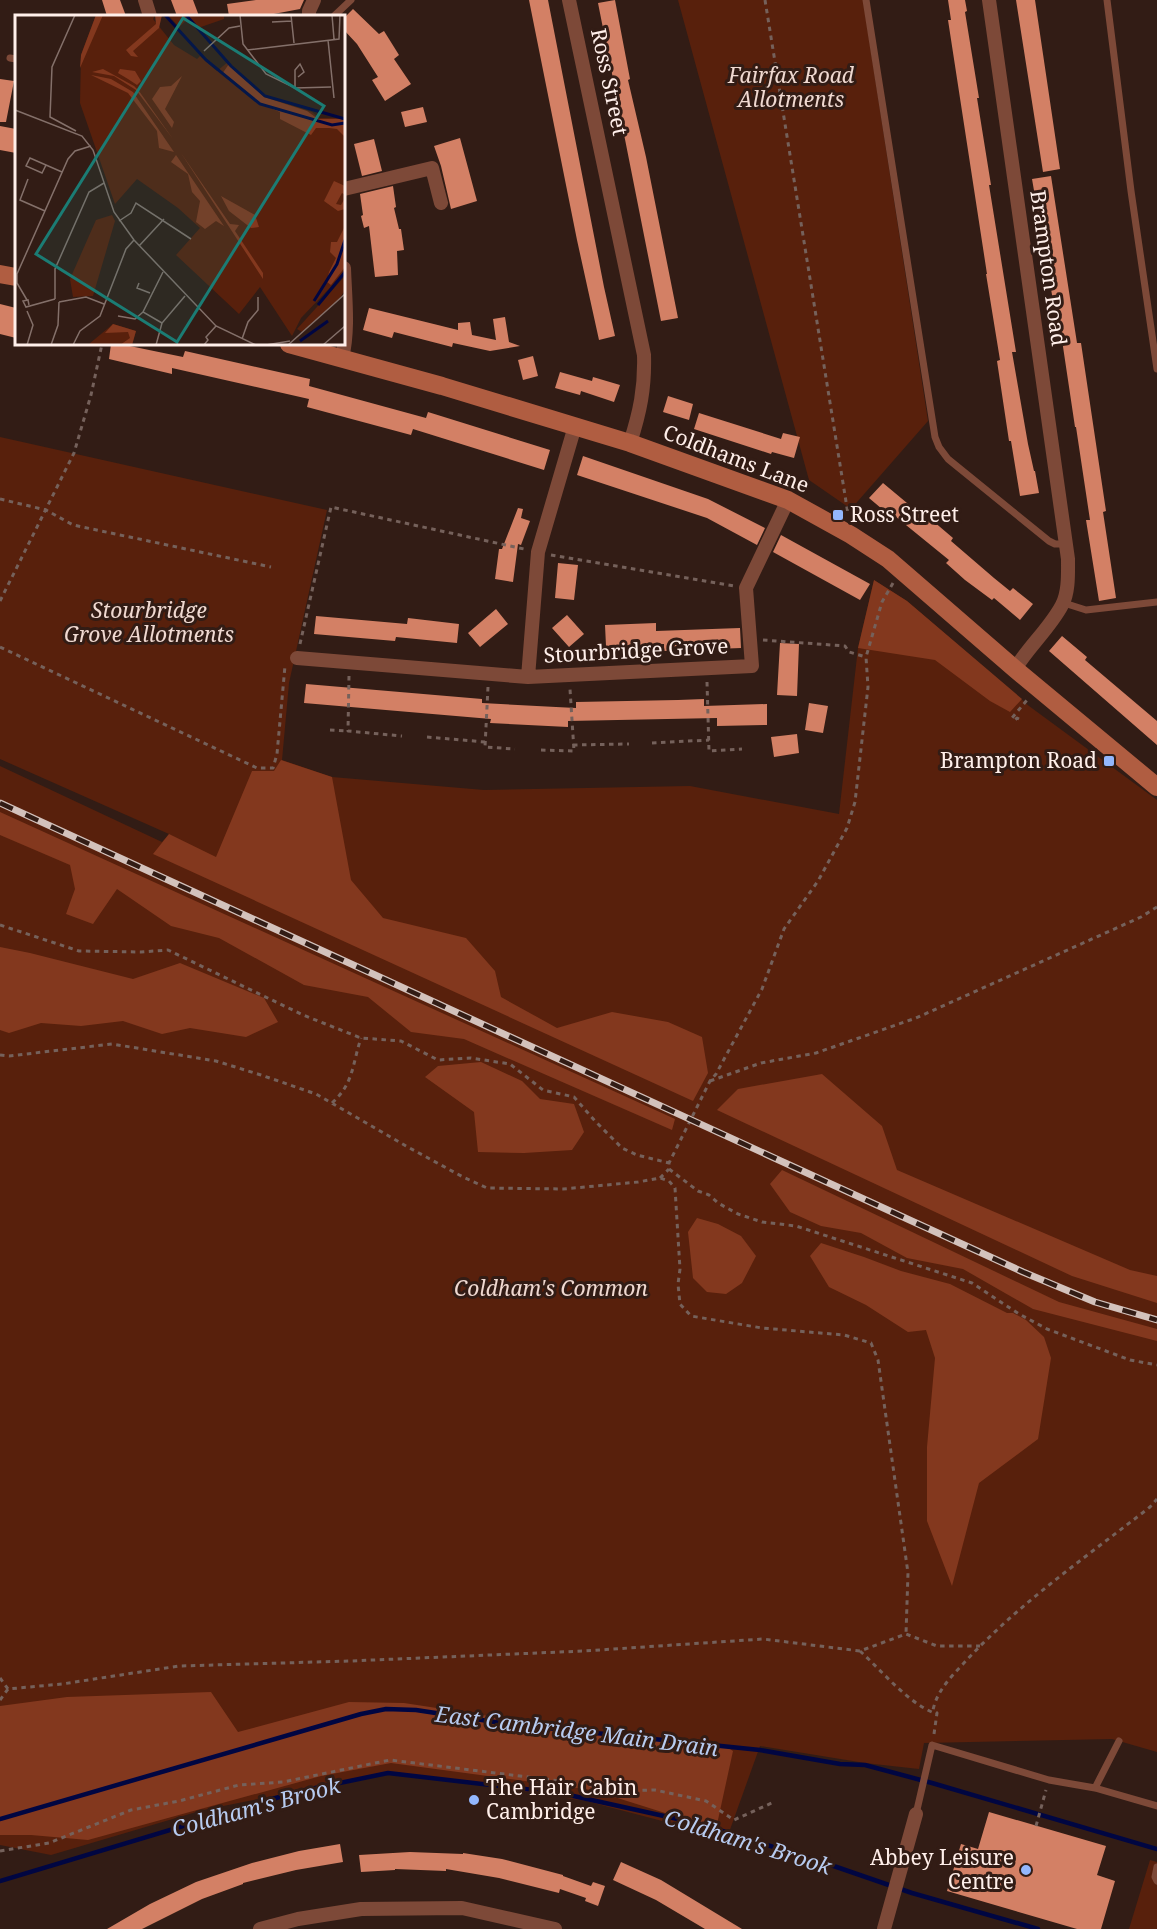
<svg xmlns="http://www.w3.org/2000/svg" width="1157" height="1929" viewBox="0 0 1157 1929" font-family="'Noto Serif',serif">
<rect width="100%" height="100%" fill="#321c15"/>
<path fill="#58200c" d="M678 0H863L928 421 851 509 809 480Z
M0 437 327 510 289 683 282 760 332 777 484 790 690 786 839 814 858 648 874 580 907 601 1029 706 1157 800V1752L1112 1739 924 1743 919 1769 865 1763 760 1746 727 1838 586 1801 394 1772 203 1810 51 1855 0 1845V766L162 842 169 834 0 759Z
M1150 1860 1157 1862V1929H1129Z"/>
<path fill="#83381e" d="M874 580 907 601 1022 699 1010 712 990 701 935 660 858 648Z
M281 760 332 777 351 880 383 918 466 938 495 971 501 997 557 1028 612 1012 668 1022 702 1037 708 1073 693 1101 153 854 169 834 216 857 252 771H274Z
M0 812 675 1119 672 1130 464 1039 411 1032 368 997 304 985 219 938 171 926 117 889 93 924 66 914 75 889 70 865 0 835Z
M0 947 30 953 133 979 180 963 264 998 278 1022 246 1037 190 1028 162 1034 123 1021 81 1026 41 1023 9 1033 0 1030Z
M481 1062 522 1081 540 1099 574 1104 584 1132 572 1150 524 1153 478 1152 474 1112 425 1077 438 1066Z
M822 1074 882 1126 897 1170 1130 1270 1157 1276V1303L1072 1276 717 1110 738 1089Z
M782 1170 1059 1302 1157 1329V1341L1033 1309 963 1269 907 1258 861 1233 821 1226 790 1212 770 1184Z
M697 1218 718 1224 741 1236 756 1256 742 1283 726 1294 707 1292 693 1278 688 1232Z
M821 1243 864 1257 901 1271 950 1284 1007 1313H1013L1026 1320 1044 1337 1051 1358 1038 1439 979 1483 952 1586 927 1521V1447L935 1358 926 1330 908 1332 866 1305 829 1287 810 1256Z
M211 1692 238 1732 349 1702 404 1703 613 1735 724 1745 733 1751 716 1829 592 1790 391 1763 321 1776 88 1840 31 1835H0V1706L67 1697Z"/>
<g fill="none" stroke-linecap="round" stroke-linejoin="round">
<path stroke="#000642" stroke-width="4.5" d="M0 1819 361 1714 386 1709 416 1710 508 1724 760 1750 840 1764 865 1765 932 1783 1157 1849
M0 1881 296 1792 388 1773 560 1793 700 1824 825 1863 912 1893 1038 1929"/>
</g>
<path fill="#d38065" d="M102 0H120L126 16H107Z
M171 0H193L199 16H177Z
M256 0H304L300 9 263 16H229L227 4Z
M529 0H548L604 287 615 336 599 340 577 240Z
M615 0 630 79 628 80 646 157 678 318 661 321 598 3Z
M948 0H965L967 11 965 12 979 98H977L991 185H989L1016 352H1012L1028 444 1034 471H1035L1039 493 1020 496 1011 441H1009L997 361 1000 360 986 274H987L948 20H951Z
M1016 0H1035L1060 169 1043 172Z
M353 9 379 34 384 31 399 55 394 59 411 84 385 101 372 80 378 77 357 44 344 30V18Z
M0 79 14 81 6 122H0Z
M423 107 427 122 405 127 401 112Z
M0 126 16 129V153L0 150Z
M460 138 477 201 451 209 441 166 434 146Z
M374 139 382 171 362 176 354 144Z
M1051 176 1077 343H1081L1106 511 1103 512 1116 598 1099 601 1086 520H1090L1076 427H1075L1062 340 1060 341 1032 179Z
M393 186 396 207 394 208 399 229H401L404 250 397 251 398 275 375 277 369 226 364 228 361 216 363 215 360 194Z
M0 304 16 308V338L0 334Z
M369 308 458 330V323L470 322 472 335 496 340 493 319 505 317 509 342 520 346 490 351 453 343 452 347 394 332 392 338 363 330Z
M111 344H120L183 357 185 351 310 379 309 386 426 418 428 412 550 450 544 470 413 429 411 435 307 407 309 399 172 368V374L109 359Z
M533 356 538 376 523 380 518 360Z
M560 372 592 381 593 377 620 385 614 402 581 391 580 395 555 388Z
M668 396 693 404 689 420 663 412Z
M699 413 781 439 783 433 800 437 794 458 772 452 771 454 694 429Z
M583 456 708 499 765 528 757 545 707 518 577 475Z
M883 483 931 523 933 521 953 538 951 541 994 578 1010 591 1013 588 1033 604 1020 620 994 598 992 600 965 580 946 563 949 560 890 512 888 514 869 498Z
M518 508 523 509 521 518 530 521 521 545 518 544 513 582 495 579 499 549H502Z
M781 535 870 584 860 600 773 552Z
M558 563 578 565 574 600 555 598Z
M496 609 508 624 480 647 468 633Z
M567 615 584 634 569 647 552 628Z
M316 616 407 624 408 618 459 624 457 643 396 637 395 641 314 634Z
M656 623V631L740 628 741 648 664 651V644L606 646 605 625Z
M1062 636 1087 657 1085 660 1157 721V745L1049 651Z
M780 643 799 644 797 696 777 695Z
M306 684 482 699V703L556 707 576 708V702L678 700 704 699V706L767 704V725L717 726V718L568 721V727L490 723 491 719 304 703Z
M809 703 828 706 823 733 805 730Z
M797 734 799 753 774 757 771 737Z
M989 1812 1106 1846 1097 1875 1115 1881 1101 1929H1077L947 1891 961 1844 978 1849Z
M340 1844 343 1862 296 1870 243 1883V1884L202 1899 142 1929H107L150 1904 196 1882 252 1863 299 1851Z
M410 1852 463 1854V1853L502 1859 563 1875V1876L591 1886 593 1882 605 1886 598 1906 585 1901 586 1898 560 1889 559 1893 499 1878 446 1869V1871L395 1869V1870L361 1872 359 1855Z
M621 1862 661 1880 742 1929H705L656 1900 613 1880Z"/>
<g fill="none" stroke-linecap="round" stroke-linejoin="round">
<path stroke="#75615b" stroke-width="3" stroke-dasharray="4.5 4.5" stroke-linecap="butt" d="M765 0 848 514
M0 499 46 510 73 525 271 567
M551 555 734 586
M893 583 882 602 866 657 868 687 855 802 847 828 818 881 784 929 762 989 716 1074 710 1081 669 1163V1169L698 1191 709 1195 718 1203 738 1214 762 1222 796 1226 972 1283 1019 1314 1047 1329 1130 1360 1157 1365
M0 601 74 453 91 395 102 344
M763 640 845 646 849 652 866 657
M300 644 331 507 524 549
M0 647 257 768H273L277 754 285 666
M349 676 348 731 402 736
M707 682 709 751 742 749
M488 687 485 747 515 749
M1019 719 1017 718 1015 720 1012 718 1027 700
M330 730 348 731
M427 737 485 742
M652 743 709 740
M573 745 629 744
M541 750 574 751 570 689
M0 925 79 951 141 952 168 950 303 1015 361 1038 401 1041 438 1060 471 1058 510 1064 543 1090 574 1097 595 1121 622 1148 637 1155 669 1163
M0 1055 9 1056 112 1044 216 1061 261 1075 316 1094 406 1146 463 1177 487 1188 563 1189 638 1182 660 1178 669 1181 675 1188 680 1269 678 1284 680 1304 691 1316 762 1328 844 1335 871 1343 878 1360 908 1573 906 1634
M710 1081 761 1063 816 1053 916 1018 1141 917 1157 907
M332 1103C354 1083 352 1065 361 1038
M660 1178 669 1169
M860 1651C882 1671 907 1702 934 1713
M0 1678 8 1689
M0 1700 8 1689 62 1684 179 1666 350 1661 584 1651 763 1639 860 1651 906 1634 937 1646H980
M934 1734 937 1713 933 1710C937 1691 950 1678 963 1664 1018 1604 1086 1557 1150 1507L1157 1499
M1036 1826 1046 1790
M0 1851 49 1843 131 1810 179 1801 239 1785 283 1782 390 1760 585 1784 617 1791 655 1790 706 1801 734 1820 774 1802"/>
<path stroke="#7d4938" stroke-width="7" d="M866 0 935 437 939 447 948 459 1049 541 1055 544H1066
M1107 0 1131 191 1157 369
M334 16 351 0
M10 58 16 59
M1064 603 1086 610 1157 602
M1095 1788 1119 1741
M916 1814 932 1745 1049 1780 1095 1788 1157 1806
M1157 1867 1155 1877 1157 1881"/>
<path stroke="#7d4938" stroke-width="14" d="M145 0 150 16
M569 0 644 355C645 388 640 412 630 443
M989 0 1068 559C1068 573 1069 592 1062 605 1050 628 1029 646 1015 669
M309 16V11L314 0
M344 189 432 168 441 203
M342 358C349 329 345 298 344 268
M297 658 528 677 752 666 746 588 788 500
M528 677 538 552 575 426
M260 1929 298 1919 361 1909 462 1908 555 1929
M884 1929 916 1814"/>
<path stroke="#b05d41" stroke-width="18" d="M0 274 16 277
M289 344 442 386 630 443 788 500 851 535 888 559 1015 669 1157 787"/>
<g stroke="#d3c2bc" stroke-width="7">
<path id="rail" d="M0 803 1023 1272 1095 1302 1157 1320"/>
</g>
<use href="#rail" stroke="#321c15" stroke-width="4.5" stroke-dasharray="14" stroke-linecap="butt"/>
</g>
<g fill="#93b7fd" stroke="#321c15" stroke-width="2">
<rect x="832" y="509" width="12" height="12" rx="3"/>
<rect x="1103" y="755" width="12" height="12" rx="3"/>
<circle cx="474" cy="1800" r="6"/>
<circle cx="1026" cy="1870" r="6"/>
</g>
<g text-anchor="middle" stroke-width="6" stroke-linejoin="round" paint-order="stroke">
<g font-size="21" font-style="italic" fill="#f0d9d1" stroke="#321c15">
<text x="791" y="83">Fairfax Road<tspan x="791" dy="24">Allotments</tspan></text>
<text x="149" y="618">Stourbridge<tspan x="149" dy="24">Grove Allotments</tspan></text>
<text x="551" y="1296">Coldham's Common</text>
</g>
<g font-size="21" fill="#ffefea" stroke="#321c15">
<text transform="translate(609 82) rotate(78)" y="7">Ross Street</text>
<text transform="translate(1048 268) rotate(82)" y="7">Brampton Road</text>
<text transform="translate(736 459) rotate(21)" y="7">Coldhams Lane</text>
<text transform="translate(636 651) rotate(-3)" y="7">Stourbridge Grove</text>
</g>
<g font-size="21" fill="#ffefea" stroke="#321c15" text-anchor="start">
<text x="850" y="522">Ross Street</text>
<text x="1097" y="768" text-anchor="end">Brampton Road</text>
<text x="486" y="1795">The Hair Cabin<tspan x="486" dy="24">Cambridge</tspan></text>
<text x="1014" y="1865" text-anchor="end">Abbey Leisure<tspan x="1014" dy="24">Centre</tspan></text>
</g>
<g font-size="22" font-style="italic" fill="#b7cbf0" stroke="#321c15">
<text transform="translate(577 1731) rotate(7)" y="8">East Cambridge Main Drain</text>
<text transform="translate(256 1807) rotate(-15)" y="8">Coldham's Brook</text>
<text transform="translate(748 1842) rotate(17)" y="8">Coldham's Brook</text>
</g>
</g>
<g transform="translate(15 15)">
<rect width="330" height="330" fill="#321c15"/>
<path d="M81 0H140L138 4 159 30 182 44 185 41 202 56 213 47 249 81 297 97 304 103H330V257L286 303 277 321 245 272 224 299 161 240 185 213 163 193 122 164 100 189 65 88 66 40ZM153 0H209V4L183 13 173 4 164 12ZM97 200 100 206 78 281 58 282 55 264 81 205ZM330 261V275L325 283 287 317 282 314ZM98 309 121 316 117 330H60L74 329Z" fill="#58200c"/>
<path d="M81 0H88L65 53 66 40ZM140 0H147L144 13 118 36 123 42 116 41 111 35 141 9ZM214 49 249 82 292 96 303 104H330V122L322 114 314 113H301L296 120 265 104V97L243 88 207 59ZM88 54 119 71 124 76 158 124 121 75 99 61 77 57ZM105 54 120 56 126 66 122 70 113 64 103 58ZM76 60 96 64 118 77 159 137 144 133 142 116 113 78ZM167 61 150 94 159 107 157 113 137 84 145 72 156 71ZM166 138 215 209 224 210 220 216 248 258V264ZM161 140 209 211 201 206 190 214 181 207 185 186 177 177 173 159 156 147ZM319 166 330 171V180L327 178 321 189 326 190 330 183V194L323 196 309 186ZM206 181 240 200 244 212 236 213 214 196ZM330 211V252L316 270 312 267 314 257 321 243 315 237 316 227H322ZM98 309 121 316 117 330H105L115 323 113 317 90 318Z" fill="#83381e"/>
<path fill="none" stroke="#000642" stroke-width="3" d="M150 0 191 45 245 89 317 110 330 108M171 0 216 51 250 81 330 104M299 286 322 249 330 225M303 290 330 257M285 326 313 306"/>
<path fill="none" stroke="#84706a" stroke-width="1.5" d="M60 0 37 52 35 102 61 116M225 0 228 29 251 59 280 73 316 72M276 0 279 28M317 0 319 24M257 7 277 6M313 25 319 83M232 35 324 24 325 0M189 36 214 13 225 11M280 72V55L285 49 289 57 283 62M0 95 67 121 78 135 99 197 119 225 201 311 241 330M31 150 27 158 11 151 15 143 47 157M13 164 5 185 30 196M104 206 116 198 121 188 176 224M124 231 149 204M124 268 122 273 135 278M40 284V254L74 177 89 168M12 285 2 268V259L53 144 60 136 76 131M44 287 71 282 89 289M14 290 13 285 8 286 11 292 40 284M12 296 18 310 12 330M103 301 120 304 128 297M147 308 128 297 148 257M227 324 233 307 243 295V282M36 330 43 310 44 287M58 330 65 316 85 301 111 234 119 225M141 330 147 308 170 281M189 330 193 325 191 322 201 311M251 330 275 326M273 330 330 279M308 330 330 311"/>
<path fill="#1b7c74" fill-opacity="0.15" stroke="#1b7c74" stroke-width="3" d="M168 3 309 91 162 327 21 239Z"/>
<rect width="330" height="330" fill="none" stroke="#ffefea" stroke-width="3"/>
</g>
</svg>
